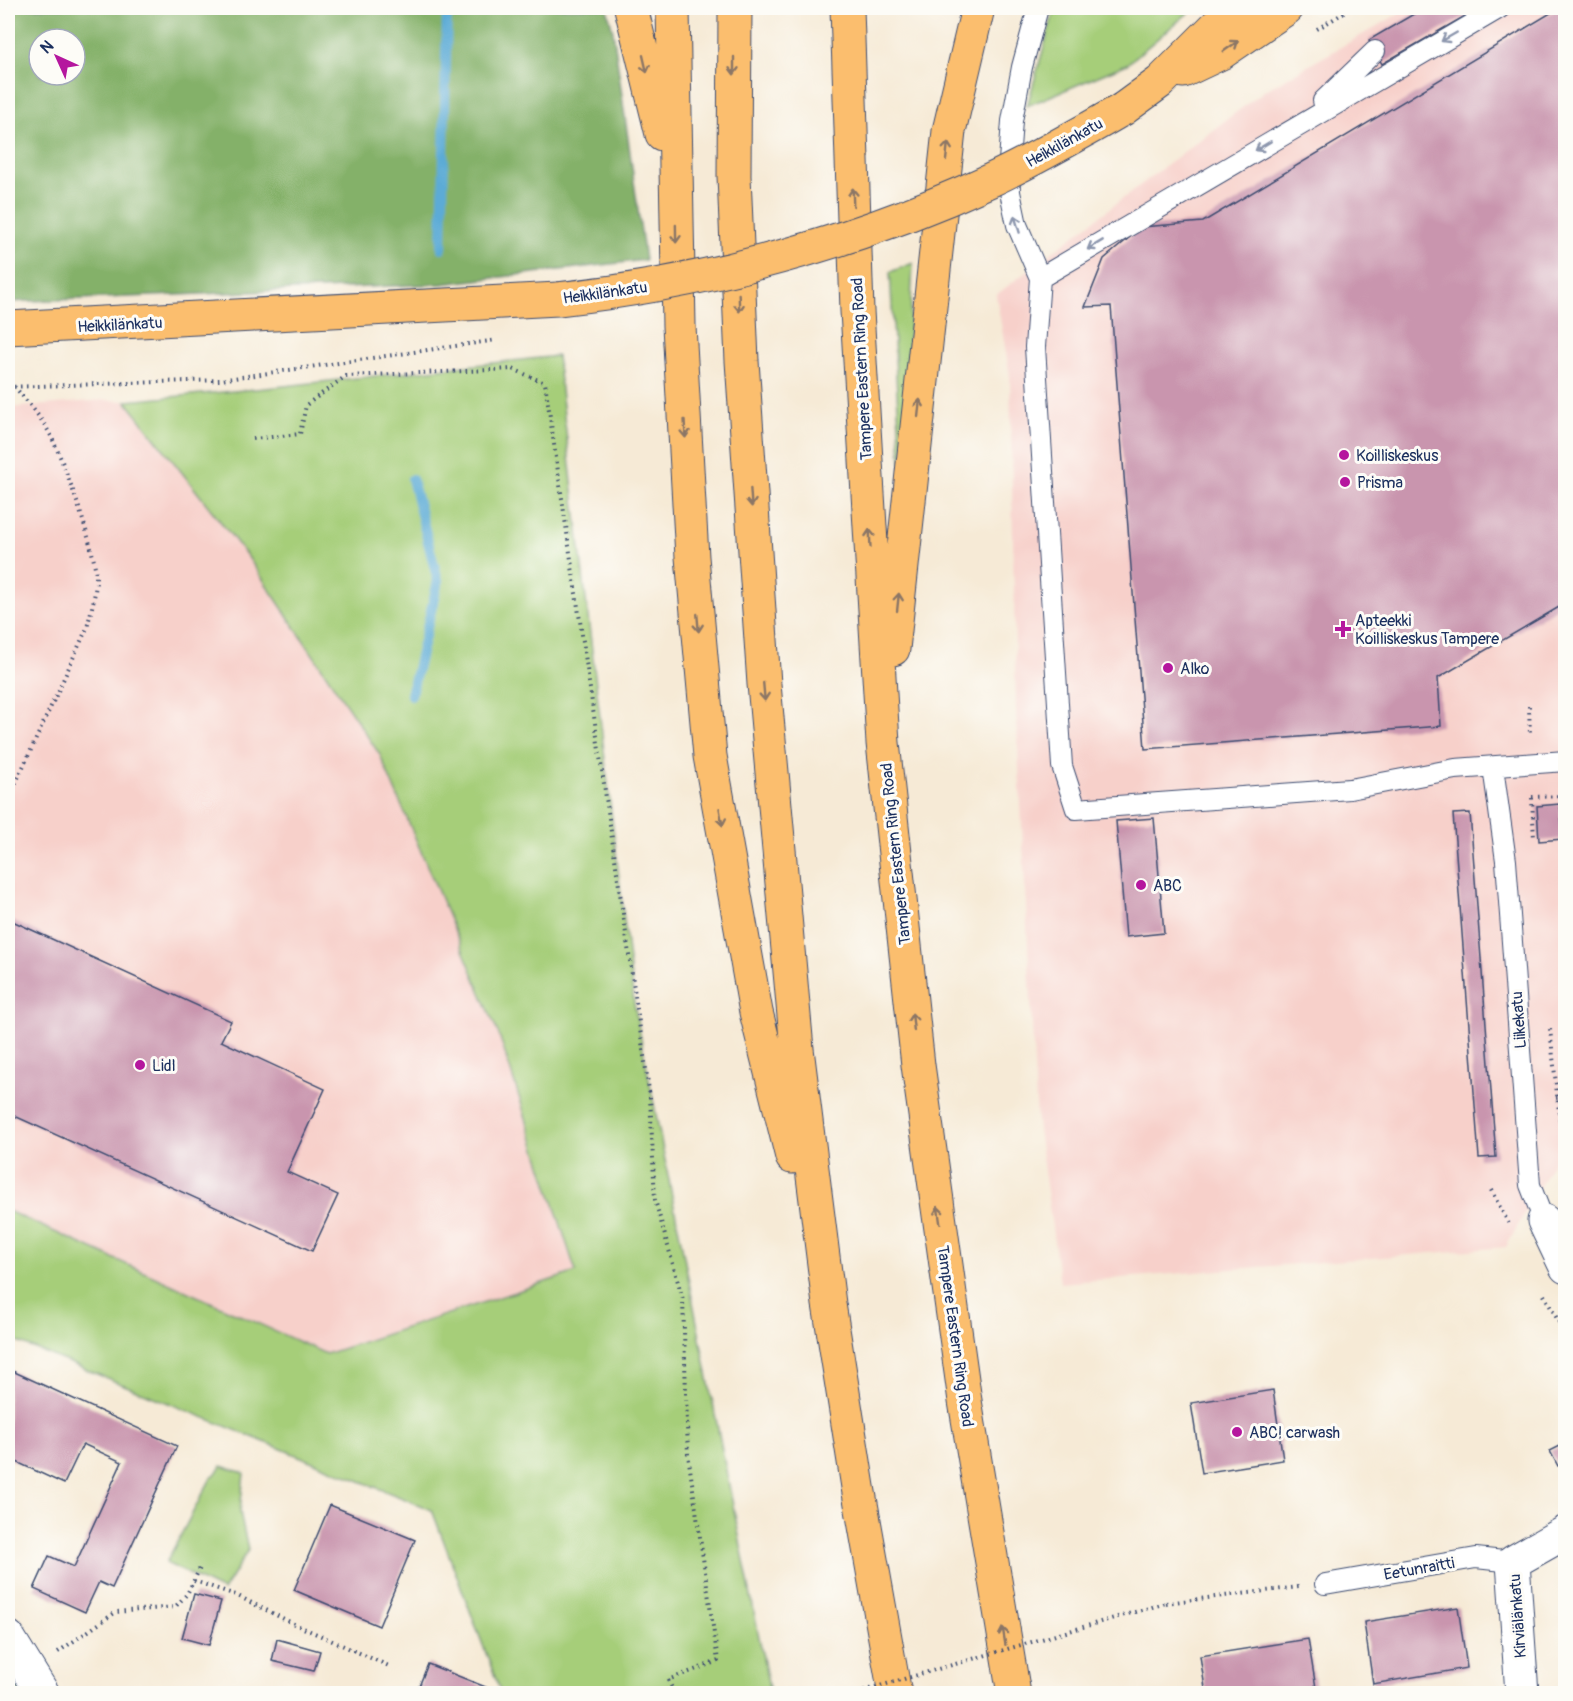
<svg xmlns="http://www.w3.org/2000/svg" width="1573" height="1701" viewBox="0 0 1573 1701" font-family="Pangolin,sans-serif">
<rect width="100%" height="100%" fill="#fdfcf7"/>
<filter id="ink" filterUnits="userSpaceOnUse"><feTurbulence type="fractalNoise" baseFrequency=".0167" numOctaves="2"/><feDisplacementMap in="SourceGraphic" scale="12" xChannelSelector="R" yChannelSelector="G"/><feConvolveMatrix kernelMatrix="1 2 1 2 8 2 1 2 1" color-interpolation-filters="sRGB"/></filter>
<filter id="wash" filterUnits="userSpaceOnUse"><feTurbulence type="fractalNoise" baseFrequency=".008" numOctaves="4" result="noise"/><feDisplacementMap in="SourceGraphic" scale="24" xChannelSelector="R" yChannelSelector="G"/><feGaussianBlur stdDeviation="1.35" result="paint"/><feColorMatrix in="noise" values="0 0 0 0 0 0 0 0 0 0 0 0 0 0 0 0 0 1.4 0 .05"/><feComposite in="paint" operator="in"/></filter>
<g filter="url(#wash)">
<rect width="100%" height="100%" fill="#f6ead6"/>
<path fill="#f7d0ca" d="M1409 8H1565L1566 1138 1506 1247 1060 1283 1037 1122 1016 707 1010 376 996 295 1264 91Z
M104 400 126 401 248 557 380 755 499 1035 576 1272 326 1354 8 1211V408Z"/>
<path fill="#a6ce79" stroke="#607e6c" stroke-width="1.5" d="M1055 8H1194L1127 64 1027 106Z
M913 263 902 479 890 272Z
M557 356 634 1003 770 1693H501L432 1510 8 1338V1211L326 1354 576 1272 499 1035 380 755 248 557 126 401 266 388Z
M222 1466 244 1473 240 1512 248 1550 223 1591 166 1563 210 1480Z
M8 1667 25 1693H8Z"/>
<path fill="#84b169" stroke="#507064" stroke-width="1.5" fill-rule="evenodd" d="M8 8H607L613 31 645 260 441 284 8 302ZM39 39H75V75H39Z"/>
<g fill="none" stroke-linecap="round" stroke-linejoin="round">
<path stroke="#5cabd6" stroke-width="10" d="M442 248 447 8
M411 695 438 581 412 479"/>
</g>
<g id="blocks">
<path fill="#c995ae" d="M1424 8H1479L1382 64 1369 40Z
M1559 8H1566V603L1438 678 1441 726 1145 749 1111 306 1085 307 1104 259 1142 227 1203 222Z
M1560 804 1563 839 1539 841 1537 806Z
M1470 813 1496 1157 1479 1158 1453 814Z
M1154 818 1164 933 1126 937 1116 821Z
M8 919 231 1021 221 1041 325 1089 287 1172 338 1195 312 1251 8 1113Z
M8 1369 177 1446 112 1588 99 1582 85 1612 34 1589 49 1556 74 1567 122 1462 83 1444 64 1484 8 1458Z
M1273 1390 1283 1460 1202 1473 1191 1403Z
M1566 1443V1463L1558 1466 1550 1451Z
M330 1505 415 1540 379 1626 294 1590Z
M194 1594 221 1601 209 1645 182 1638Z
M1458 1607 1467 1668 1373 1684 1364 1622Z
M277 1639 320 1651 314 1671 272 1661Z
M1308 1639 1317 1694H1206L1200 1656Z
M428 1664 488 1688 486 1694H416Z"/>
</g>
</g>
<g filter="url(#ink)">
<use href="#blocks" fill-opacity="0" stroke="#3c4b70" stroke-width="1.5"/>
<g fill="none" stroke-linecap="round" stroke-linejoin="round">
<g stroke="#3c4b70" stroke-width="22">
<path id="service" d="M1038 8 1022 67 1012 121 1009 161 1010 192 1017 225 1040 278 1035 347 1062 766 1076 809 1350 789 1455 769 1566 761
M1323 101 1375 51
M1040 278 1500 8
M1493 767 1506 861 1530 1185 1544 1221
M1325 1584 1476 1558 1513 1562"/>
</g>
<g stroke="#3c4b70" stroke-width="35">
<path id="minor" d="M1544 1221 1566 1267
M8 1637 43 1694
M1522 1694 1513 1562 1566 1532"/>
</g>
<g stroke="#3c4b70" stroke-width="35">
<path id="primary" d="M1183 71 1221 53 1287 8
M1123 109 1160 82 1234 8
M8 328 558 299"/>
</g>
<g stroke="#3c4b70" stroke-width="35">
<path id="motorway" d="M631 8 662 134
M673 8 679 326 692 557 710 756 756 1012 792 1157
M735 8 734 176 742 361 764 684 797 1049 829 1304 858 1487 895 1694
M847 8 857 311 883 743 918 1065 965 1401 1014 1694
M893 649 949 131 978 8"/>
</g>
<path stroke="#3c4b70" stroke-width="4" stroke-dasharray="1.5 4.5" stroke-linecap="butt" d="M1317 29 1352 8
M8 387 220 380 497 340
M253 439 300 434 306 405 346 376 513 369 545 383 650 1097 655 1200 683 1300 688 1455 718 1661 668 1680 675 1694
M1529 706 1530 735
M1532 797 1566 796
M1532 798 1534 839
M8 800 87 628C91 611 96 595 96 577 95 547 65 465 51 436 42 418 28 403 15 387
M1550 1029 1566 1177
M1556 1098 1566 1097
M1491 1190 1509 1224
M1544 1295 1566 1335
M194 1581 236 1595 292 1623 391 1667
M8 1597 12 1604
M1166 1603 1299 1587
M58 1652 116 1612 175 1607 187 1594 200 1568"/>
<use href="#service" stroke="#fff" stroke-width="20"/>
<use href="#minor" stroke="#fff" stroke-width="33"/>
<use href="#primary" stroke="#fbbe6e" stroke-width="33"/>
<use href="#motorway" stroke="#fbbe6e" stroke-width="33"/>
<g stroke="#3c4b70" stroke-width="35" stroke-linecap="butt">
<path id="primary-bridge" d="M558 299C707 283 854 243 991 180 1036 159 1079 134 1123 109"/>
</g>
<path stroke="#3c4b70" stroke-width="4" stroke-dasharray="1.5 4.5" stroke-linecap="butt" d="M852 1694 1166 1603"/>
<use href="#primary-bridge" stroke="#fbbe6e" stroke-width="33"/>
</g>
<defs><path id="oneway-shaft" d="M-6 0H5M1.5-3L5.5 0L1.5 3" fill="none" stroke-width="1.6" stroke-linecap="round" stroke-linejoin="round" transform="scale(1.5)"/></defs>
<g stroke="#8d97ae">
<use href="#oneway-shaft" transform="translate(1449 37) rotate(150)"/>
<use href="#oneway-shaft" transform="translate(1263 146) rotate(149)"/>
<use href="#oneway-shaft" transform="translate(1017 224) rotate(-107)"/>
<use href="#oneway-shaft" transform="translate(1095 245) rotate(149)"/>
</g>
<g stroke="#8b7666">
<use href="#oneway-shaft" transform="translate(1231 46) rotate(-35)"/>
<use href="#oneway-shaft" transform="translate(645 64) rotate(77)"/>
<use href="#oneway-shaft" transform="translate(734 66) rotate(90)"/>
<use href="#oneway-shaft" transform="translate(947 151) rotate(-84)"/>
<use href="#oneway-shaft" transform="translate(853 197) rotate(-92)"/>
<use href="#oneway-shaft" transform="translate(676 234) rotate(89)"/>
<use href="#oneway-shaft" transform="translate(739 303) rotate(88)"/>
<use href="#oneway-shaft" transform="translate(919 408) rotate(-84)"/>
<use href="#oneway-shaft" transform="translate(685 429) rotate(87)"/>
<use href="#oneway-shaft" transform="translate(751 498) rotate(86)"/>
<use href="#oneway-shaft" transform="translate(870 538) rotate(-93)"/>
<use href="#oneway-shaft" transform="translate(898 602) rotate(-84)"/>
<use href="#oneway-shaft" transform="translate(698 623) rotate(85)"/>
<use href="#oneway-shaft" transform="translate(764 692) rotate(85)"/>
<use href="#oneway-shaft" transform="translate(721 817) rotate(80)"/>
<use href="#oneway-shaft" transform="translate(913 1022) rotate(-96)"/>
<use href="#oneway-shaft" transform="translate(939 1215) rotate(-98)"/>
<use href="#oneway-shaft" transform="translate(1004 1636) rotate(-99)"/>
</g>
</g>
<g fill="#b5179e" stroke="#fdfcf7" stroke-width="2">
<circle cx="1344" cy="455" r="6"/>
<circle cx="1345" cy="482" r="6"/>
<path d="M1340 620h6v6h6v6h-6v6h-6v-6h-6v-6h6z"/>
<circle cx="1168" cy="668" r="6"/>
<circle cx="1141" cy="885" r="6"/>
<circle cx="140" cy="1065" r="6"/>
<circle cx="1237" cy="1432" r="6"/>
</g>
<g text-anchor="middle" stroke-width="6" stroke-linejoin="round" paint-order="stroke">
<g font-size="16" fill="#1b2f5e" stroke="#fdfcf7">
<text transform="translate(1064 142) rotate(-29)" y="6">Heikkilänkatu</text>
<text transform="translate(605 292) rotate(-8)" y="6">Heikkilänkatu</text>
<text transform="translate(120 324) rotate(-3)" y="6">Heikkilänkatu</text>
<text transform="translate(861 369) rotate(-93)" y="6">Tampere Eastern Ring Road</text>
<text transform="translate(895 854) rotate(-96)" y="6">Tampere Eastern Ring Road</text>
<text transform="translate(1518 1020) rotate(-94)" y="6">Liikekatu</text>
<text transform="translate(956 1336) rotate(82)" y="6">Tampere Eastern Ring Road</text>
<text transform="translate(1419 1568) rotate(-10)" y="6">Eetunraitti</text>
<text transform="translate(1517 1616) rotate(-94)" y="6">Kirviälänkatu</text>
</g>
<g font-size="16" fill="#1b2f5e" stroke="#fdfcf7" text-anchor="start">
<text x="1356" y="461">Koilliskeskus</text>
<text x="1357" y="488">Prisma</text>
<text x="1355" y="626">Apteekki<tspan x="1355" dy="18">Koilliskeskus Tampere</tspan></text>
<text x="1180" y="674">Alko</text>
<text x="1153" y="891">ABC</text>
<text x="152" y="1071">Lidl</text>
<text x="1249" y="1438">ABC! carwash</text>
</g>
</g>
<rect width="1573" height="1701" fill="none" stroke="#fdfcf7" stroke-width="30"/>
<g transform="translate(57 57) rotate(315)"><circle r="28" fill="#fdfcf7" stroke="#a3aaba" stroke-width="1.5"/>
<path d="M0-4.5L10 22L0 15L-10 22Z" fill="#b5179e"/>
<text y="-9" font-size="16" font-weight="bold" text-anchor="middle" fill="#1b2f5e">N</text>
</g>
</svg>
